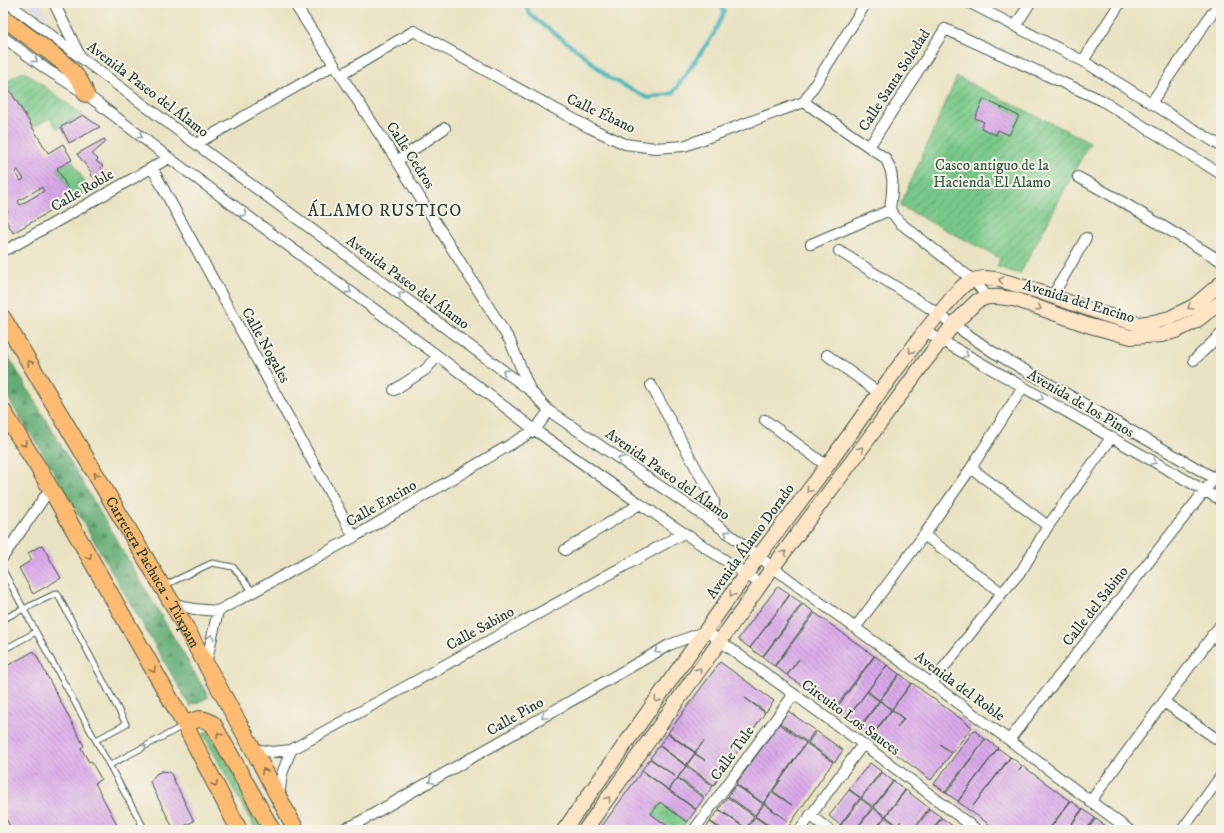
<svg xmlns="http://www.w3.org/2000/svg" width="1224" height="833" viewBox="0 0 1224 833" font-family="'IM FELL DW Pica',serif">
<defs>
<pattern id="forest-firs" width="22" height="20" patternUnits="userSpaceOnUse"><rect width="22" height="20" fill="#62ac75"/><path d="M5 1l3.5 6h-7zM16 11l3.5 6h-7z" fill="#508d61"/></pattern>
<pattern id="park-crowns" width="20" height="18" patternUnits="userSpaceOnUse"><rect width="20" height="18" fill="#78c889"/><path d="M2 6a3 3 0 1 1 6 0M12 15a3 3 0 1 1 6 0" fill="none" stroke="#62a471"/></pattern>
<pattern id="garden-furrows" width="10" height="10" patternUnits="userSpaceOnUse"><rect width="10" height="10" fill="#78c889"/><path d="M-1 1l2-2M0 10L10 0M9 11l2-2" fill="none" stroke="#62a471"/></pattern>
<pattern id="building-back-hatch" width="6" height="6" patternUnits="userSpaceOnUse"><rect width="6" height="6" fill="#d9a8e9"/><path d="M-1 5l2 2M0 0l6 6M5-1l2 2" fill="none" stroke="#af8abe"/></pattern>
</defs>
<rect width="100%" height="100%" fill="#f7f3e8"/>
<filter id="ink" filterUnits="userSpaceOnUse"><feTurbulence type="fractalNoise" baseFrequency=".025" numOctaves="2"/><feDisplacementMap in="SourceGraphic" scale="8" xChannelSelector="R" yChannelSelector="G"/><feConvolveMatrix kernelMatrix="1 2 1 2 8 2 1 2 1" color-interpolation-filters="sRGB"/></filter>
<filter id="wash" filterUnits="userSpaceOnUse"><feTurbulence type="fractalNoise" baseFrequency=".012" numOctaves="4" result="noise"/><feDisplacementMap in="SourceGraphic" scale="16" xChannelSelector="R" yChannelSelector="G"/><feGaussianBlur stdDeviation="0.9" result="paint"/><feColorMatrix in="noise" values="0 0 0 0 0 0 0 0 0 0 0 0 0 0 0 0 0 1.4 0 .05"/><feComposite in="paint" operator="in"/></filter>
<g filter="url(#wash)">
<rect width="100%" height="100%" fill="#e9e2c2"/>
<path fill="#dad6f7" d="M27 3H39L47 18Z"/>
<path fill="url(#forest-firs)" stroke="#407454" d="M3 347 209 697 190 706 41 450 3 391Z"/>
<path fill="url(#park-crowns)" stroke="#4c825e" d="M660 803 687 822 681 830H673L652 814Z"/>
<path fill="url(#garden-furrows)" stroke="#4c825e" d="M24 71 83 115 57 129 50 118 33 127 5 82Z
M957 77 1090 142 1020 274 997 267 1000 258 900 206Z
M72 160 89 189 73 198 57 168Z
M209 731 267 830H256L203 733Z"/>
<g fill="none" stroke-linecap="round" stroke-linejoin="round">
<path stroke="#45b5bd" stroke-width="4" d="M524 3 531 16 580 52 609 78 648 98 673 93 713 35 724 12 720 3"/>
</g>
<g id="blocks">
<path fill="url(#building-back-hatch)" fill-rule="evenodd" d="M5 82 48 153 63 144 72 160 57 168 73 198 13 233 3 215 8 212 5 207 3 208V83ZM18 170 24 179 21 181 15 172ZM42 187 44 191 20 205 18 201Z
M984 99 1019 116 1009 135 998 130 996 135 981 128 984 122 975 118Z
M83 115 100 127 69 143 61 127Z
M104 139 106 142 92 154 98 159 96 161 103 166 101 168 107 174 99 183 90 174 92 173 77 154Z
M42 545 61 578 33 594 19 568 32 560 28 553Z
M778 586 790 594 750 648 738 639Z
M790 595 802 603 762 657 750 648Z
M803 604 814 612 774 666 763 657Z
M815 613 874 656 834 709 787 675 799 659 787 675 775 666Z
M34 651 84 746 81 748 89 762 91 761 101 779 95 783 120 830H12L3 813V668Z
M875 656 887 665 847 718 835 710Z
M720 662 774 701 766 712 745 698 765 713 714 785 687 765 695 754 706 761 695 753 704 741 695 752 668 733Z
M887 665 899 674 879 700 868 691Z
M900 674 911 683 892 709 880 701Z
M912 683 972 727 952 753 940 744 951 754 931 780 872 736 892 710 903 719 897 728 904 719 892 709Z
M867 692 879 701 859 727 847 719Z
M880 701 891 710 871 736 860 728Z
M788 711 815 730 807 742 780 723Z
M779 724 806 743 763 803 736 784Z
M974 730 985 739 945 792 934 784Z
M816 731 843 750 835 762 808 743Z
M668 734 695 753 686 765 659 745Z
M986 739 998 748 958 801 946 793Z
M806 743 833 762 786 830H776L755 816 764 804 789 822 764 803 772 792 792 805 773 791Z
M659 746 686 766 669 790 642 770 650 759 675 776 650 758Z
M998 748 1010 757 973 806 1011 757 1022 766 1019 771 1023 766 1070 801 1048 830H997L958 802Z
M870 763 881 771 861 798 849 789Z
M686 766 713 786 705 797 678 778Z
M162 771 170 772 194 821 177 830H174L150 782 156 774Z
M642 771 696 810 687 822 660 802 651 814 673 830H599Z
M882 772 893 781 873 807 861 798Z
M677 779 704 798 696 809 669 790Z
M894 781 905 790 885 816 874 807Z
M736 785 763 804 755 815 728 796Z
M849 790 860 798 840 825 829 816Z
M906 790 929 808 912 830H904L898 825 901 821 897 825 886 816Z
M727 797 754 816 746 828 719 809Z
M861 799 872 808 855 830H847L841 825Z
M1071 801 1082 809 1067 830H1055L1051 827Z
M873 808 885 817 874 830H856Z
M930 809 941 817 932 830H914Z
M1083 809 1095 818 1086 830H1068Z
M719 810 746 829 745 830H723L710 821Z
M755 817 774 830H749L747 828Z
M885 817 897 826 903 830H875Z
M942 818 954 827 951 830H933Z
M1096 819 1107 827 1105 830H1087Z
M710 822 721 830H705Z"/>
</g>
</g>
<g filter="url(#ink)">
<use href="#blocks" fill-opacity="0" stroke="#3d5649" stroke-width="1"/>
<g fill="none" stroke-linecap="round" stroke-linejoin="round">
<g stroke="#3d5649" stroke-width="7">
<path id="lane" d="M3 570 36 632 145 830
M163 586 212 563 233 567 253 592
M3 619 57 593 126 724 96 740
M3 650 36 632
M110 765 183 726
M3 829 4 830"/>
</g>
<g stroke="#3d5649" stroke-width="12">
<path id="street" d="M8 3 196 144 531 391 549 411 713 522 799 587 1009 740 1129 830
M54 3 80 56
M294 3 397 161 510 341 530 390
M970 3 1083 61 1221 146
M1016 25 1030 3
M3 37 46 69 86 94 169 158 438 356 535 430 640 504 761 584
M1083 61 1120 3
M341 75 414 31 588 127 625 144 655 148 684 146 804 102 866 3
M804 102 885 158C896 176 892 190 890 210L899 222 973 280 988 297
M1151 103 1219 3
M196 144 334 65
M869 147 945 29 1101 100 1221 174
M397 161 445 128
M152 168 354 537
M1078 177 1114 197 1221 261
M811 244 890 210
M3 250 10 248 169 158
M839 251 928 307 993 352 1221 482
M1052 297 1086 238
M925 331 1221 500
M827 355 879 393
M1194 360 1221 334
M651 385 714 501 713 522
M394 390 425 370 438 356
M765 420 827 466
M971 468 1048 526
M924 535 1002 593
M565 550 640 504
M3 557 50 489
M172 603 194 609 218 611 354 537 535 430 549 411
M855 628 924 535 971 468 1023 387
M1212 635 1221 641
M206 664 218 611
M931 684 1002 593 1022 570 1048 526 1111 438
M1164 702 1221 742
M1009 740 1221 470
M253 749 272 752 291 750 684 533
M279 797 282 774 291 750
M1090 802 1221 624
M810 815 829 830
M340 830 354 825 669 645 706 631 863 744 977 830
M694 830 794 694
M800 830 863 744
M1182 830 1221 776"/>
</g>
<g stroke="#3d5649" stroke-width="16">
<path id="secondary" d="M564 830 758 557 827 466 879 393 925 331 956 293 964 285 973 280 984 278 996 279 1028 288 1103 314 1138 324 1154 322 1170 318 1194 306 1221 283
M585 830 773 567 853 460 923 364 953 325 977 301 988 297H998L1014 299 1090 326 1131 337 1162 335 1178 330 1196 321 1221 302"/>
</g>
<g stroke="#3d5649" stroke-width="18">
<g id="primary">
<path d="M3 17C15 27 28 36 40 45 58 59 79 72 86 94"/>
<path id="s1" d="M3 318 172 603 253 749 296 830"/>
<path d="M3 411 41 472 185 725 239 830"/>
<path d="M185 725C196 719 201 716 213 724L272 830"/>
</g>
</g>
<use href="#lane" stroke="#fff" stroke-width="5"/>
<use href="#street" stroke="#fff" stroke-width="10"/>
<use href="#secondary" stroke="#ffe4c6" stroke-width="14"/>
<use href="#primary" stroke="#ffbb71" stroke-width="16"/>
</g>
<defs><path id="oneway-chevron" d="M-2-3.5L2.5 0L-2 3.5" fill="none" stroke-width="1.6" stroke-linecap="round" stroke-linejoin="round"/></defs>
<g stroke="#8f9e9a">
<use href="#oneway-chevron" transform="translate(35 60) rotate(36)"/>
<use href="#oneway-chevron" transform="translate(140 136) rotate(37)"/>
<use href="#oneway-chevron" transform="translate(244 214) rotate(36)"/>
<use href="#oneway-chevron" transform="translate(349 291) rotate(36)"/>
<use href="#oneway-chevron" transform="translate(401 295) rotate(-144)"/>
<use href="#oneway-chevron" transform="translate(966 355) rotate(30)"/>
<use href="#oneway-chevron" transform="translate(505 372) rotate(-144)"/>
<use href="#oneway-chevron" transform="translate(1041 398) rotate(30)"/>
<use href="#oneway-chevron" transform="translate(620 459) rotate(-146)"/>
<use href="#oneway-chevron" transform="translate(1154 462) rotate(30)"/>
<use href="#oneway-chevron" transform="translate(727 533) rotate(-143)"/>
<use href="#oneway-chevron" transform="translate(211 637) rotate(-76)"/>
<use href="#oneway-chevron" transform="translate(657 651) rotate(150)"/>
<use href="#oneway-chevron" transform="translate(544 716) rotate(150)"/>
<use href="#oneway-chevron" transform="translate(144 747) rotate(-29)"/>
<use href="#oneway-chevron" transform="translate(431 781) rotate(150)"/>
</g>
<g stroke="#8f907d">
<use href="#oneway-chevron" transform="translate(1001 280) rotate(-167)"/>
<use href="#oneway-chevron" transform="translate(1190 307) rotate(150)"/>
<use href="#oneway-chevron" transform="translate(1039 308) rotate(20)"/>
<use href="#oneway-chevron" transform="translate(911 351) rotate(127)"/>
<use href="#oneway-chevron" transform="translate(861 449) rotate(-54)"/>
<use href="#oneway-chevron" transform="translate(809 490) rotate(128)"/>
<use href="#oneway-chevron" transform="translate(784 553) rotate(-53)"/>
<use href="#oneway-chevron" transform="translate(732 594) rotate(126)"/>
<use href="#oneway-chevron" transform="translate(699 670) rotate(-55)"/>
<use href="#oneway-chevron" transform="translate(657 700) rotate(125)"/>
<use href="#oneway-chevron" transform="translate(608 799) rotate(-54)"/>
</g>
<g stroke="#84764f">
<use href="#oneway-chevron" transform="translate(30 363) rotate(-121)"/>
<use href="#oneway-chevron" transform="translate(24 444) rotate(58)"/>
<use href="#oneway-chevron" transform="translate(96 475) rotate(-121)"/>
<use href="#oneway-chevron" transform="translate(89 557) rotate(60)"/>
<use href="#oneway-chevron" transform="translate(153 670) rotate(60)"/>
<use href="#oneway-chevron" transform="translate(219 735) rotate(-120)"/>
<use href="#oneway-chevron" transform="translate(264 771) rotate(-118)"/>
<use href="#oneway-chevron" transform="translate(215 784) rotate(63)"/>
</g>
</g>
<g text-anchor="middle" stroke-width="4" stroke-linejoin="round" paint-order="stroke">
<g font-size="15" fill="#1f3d34" stroke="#f7f3e8">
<text transform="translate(894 80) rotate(-57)" y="5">Calle Santa Soledad</text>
<text transform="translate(148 89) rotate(37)" y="5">Avenida Paseo del Álamo</text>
<text transform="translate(601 113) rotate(25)" y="5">Calle Ébano</text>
<text transform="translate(411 155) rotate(57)" y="5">Calle Cedros</text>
<text transform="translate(82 190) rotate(-30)" y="5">Calle Roble</text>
<text transform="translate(408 282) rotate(36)" y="5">Avenida Paseo del Álamo</text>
<text transform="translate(1079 301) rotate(17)" y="5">Avenida del Encino</text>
<text transform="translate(266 345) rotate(61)" y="5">Calle Nogales</text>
<text transform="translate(1081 403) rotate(30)" y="5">Avenida de los Pinos</text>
<text transform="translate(668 474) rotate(35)" y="5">Avenida Paseo del Álamo</text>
<text transform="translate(381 503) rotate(-30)" y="5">Calle Encino</text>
<text transform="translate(750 541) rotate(-54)" y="5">Avenida Álamo Dorado</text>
<text dy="5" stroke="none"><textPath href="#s1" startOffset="295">Carretera Pachuca - Túxpam</textPath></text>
<text transform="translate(1095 606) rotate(-52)" y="5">Calle del Sabino</text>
<text transform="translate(480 628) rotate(-29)" y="5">Calle Sabino</text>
<text transform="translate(960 686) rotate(36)" y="5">Avenida del Roble</text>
<text transform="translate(515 716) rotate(-30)" y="5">Calle Pino</text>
<text transform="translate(851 717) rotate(36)" y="5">Circuito Los Sauces</text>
<text transform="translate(732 753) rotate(-54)" y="5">Calle Tule</text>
</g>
<g font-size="15" fill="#315945" stroke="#f7f3e8">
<text x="992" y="170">Casco antiguo de la<tspan x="992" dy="17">Hacienda El Alamo</tspan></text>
</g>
<g font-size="17" letter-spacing="1" fill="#1f3d34" stroke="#f7f3e8">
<text x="385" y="216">ÁLAMO RUSTICO</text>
</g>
</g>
<rect width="1224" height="833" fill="none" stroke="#f7f3e8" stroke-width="16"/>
</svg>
